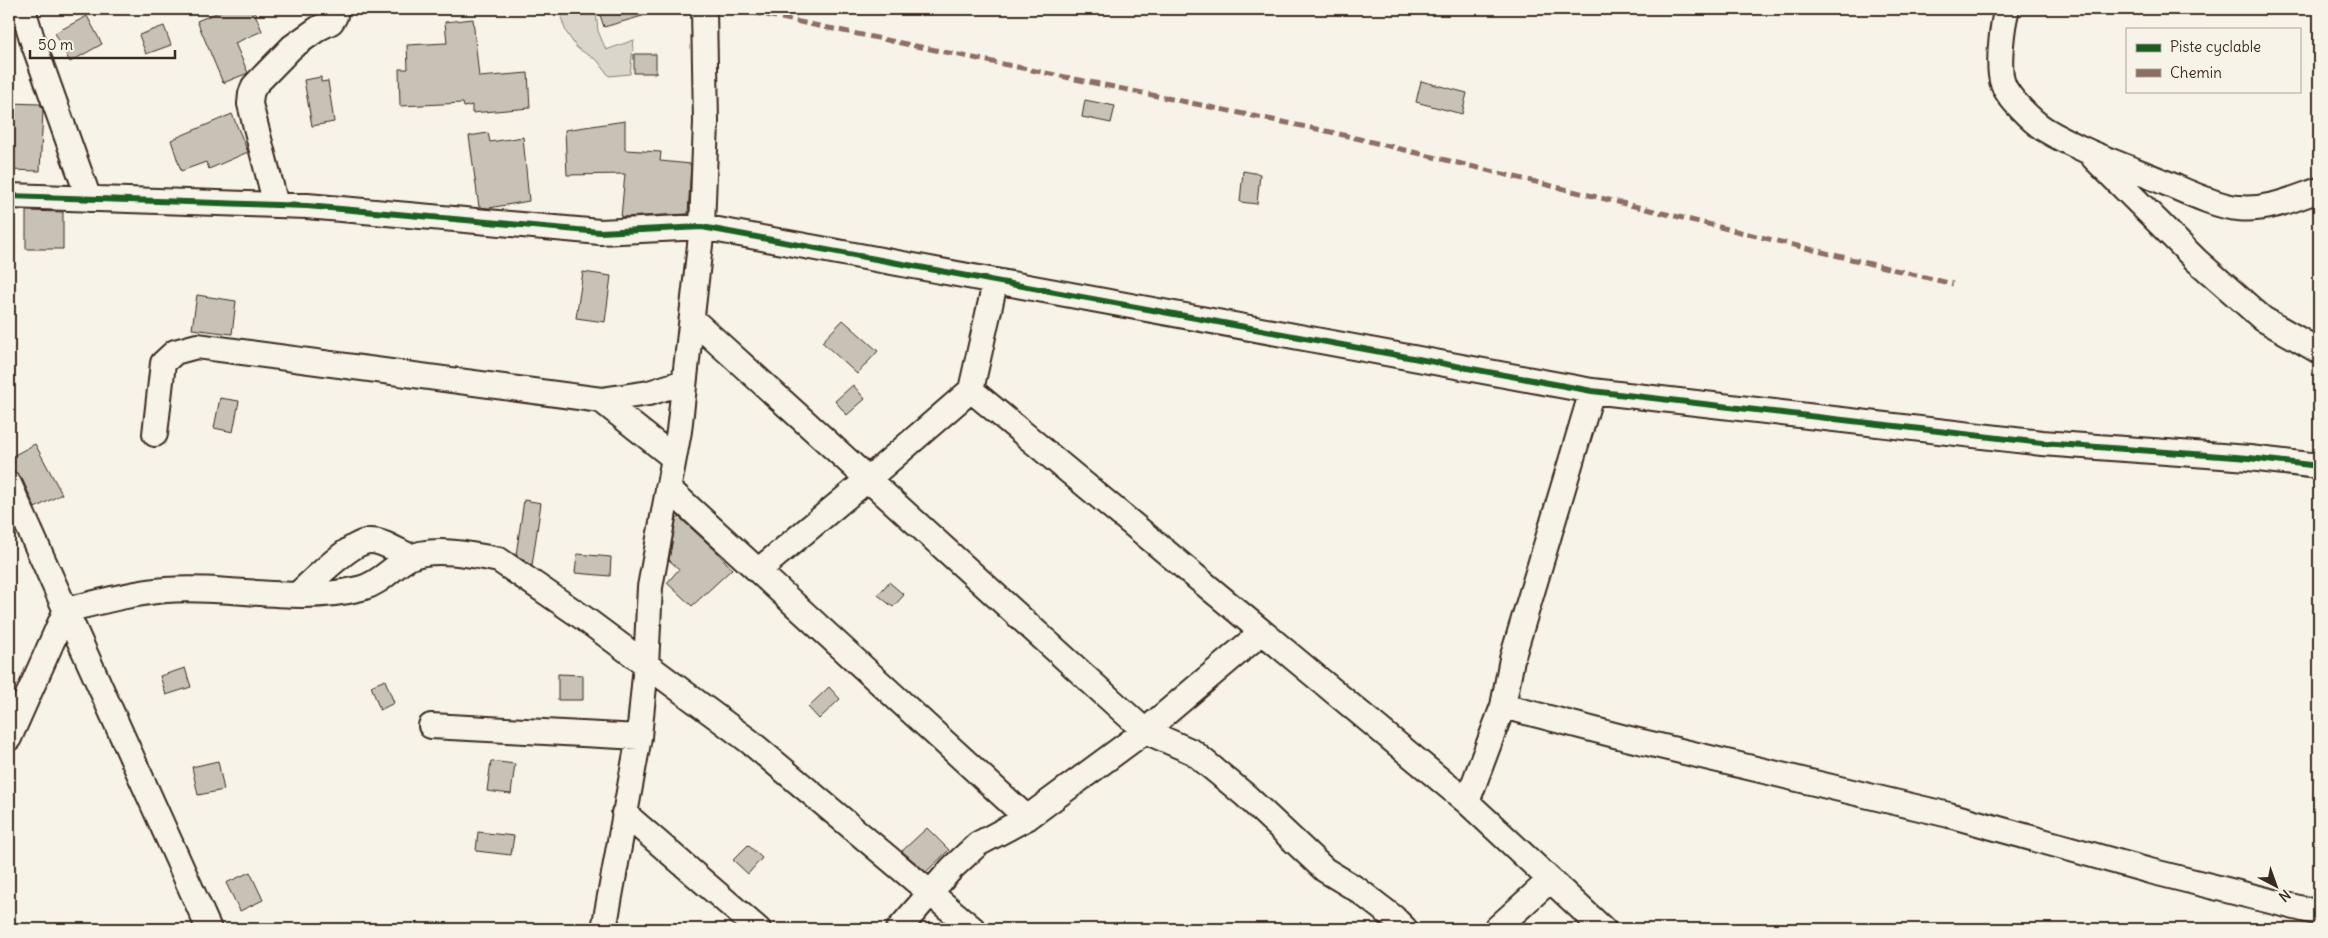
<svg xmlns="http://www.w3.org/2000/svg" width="2328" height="938" viewBox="0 0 2328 938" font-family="Delius,sans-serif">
<rect width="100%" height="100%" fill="#f7f3e8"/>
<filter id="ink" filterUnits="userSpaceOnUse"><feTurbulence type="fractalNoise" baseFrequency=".02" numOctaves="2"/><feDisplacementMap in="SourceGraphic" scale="10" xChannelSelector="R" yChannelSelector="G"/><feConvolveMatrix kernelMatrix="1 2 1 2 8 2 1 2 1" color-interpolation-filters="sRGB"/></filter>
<g filter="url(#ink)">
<path fill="#dbd6cb" stroke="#8b8074" d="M572 9H592L596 12 598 31 606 50 634 40 630 74 609 76 598 61 577 48 566 32 561 17Z"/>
<path fill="#c8c1b6" stroke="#3b2a1e" d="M226 9H253L262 31 235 43 248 73 223 83 197 21Z
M598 9H652L653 13 604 27Z
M87 16 102 44 70 62 55 33Z
M473 19 479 77 528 73 530 108 472 113V105L464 107 463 103 400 106 399 69H408L407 45 447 43 445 22Z
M164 26 171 45 146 54 139 35Z
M634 54H656V73H634Z
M321 77V82L328 81 334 122 312 126 304 80Z
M1421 81 1467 93 1462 114 1416 102Z
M1085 100 1115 106 1111 123 1082 117Z
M9 103 40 104 43 110 40 171 9 170Z
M232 114 248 152 209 169 206 162 181 171 171 140Z
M625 121V150L661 152 660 161 691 164 688 214 621 217 625 174 567 175 565 130Z
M488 133 490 142 523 137 529 201 489 208 479 207 469 136Z
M1243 171 1260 174 1257 204 1240 202Z
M26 211 63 212V249H26Z
M583 272 611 276 605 322 576 318Z
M197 295 236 301 232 334 192 329Z
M843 320 878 351 857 374 822 342Z
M853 385 865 399 847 415 835 401Z
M220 398 239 401 233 432 214 428Z
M35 444 62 494 35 508 22 478 12 471 9 465V458Z
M524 500 541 503 532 566 516 555Z
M679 517 717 552 732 569 692 606 667 583 679 569 669 560 676 520Z
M577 554 611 557 610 576 575 573Z
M889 582 904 595 893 607 878 595Z
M185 668 191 687 166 695 160 676Z
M558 674 583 675V700H558Z
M385 680 394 703 380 710 371 686Z
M829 687 840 699 819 719 808 707Z
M218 761 224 790 198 795 192 767Z
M491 761 515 764 511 794 487 791Z
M927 828 949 850 926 872 902 851Z
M478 832 514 836 511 855 476 851Z
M748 845 762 858 748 874 733 860Z
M250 872 263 900 240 911 226 883Z"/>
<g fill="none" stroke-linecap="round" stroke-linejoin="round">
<g stroke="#3b2a1e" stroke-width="28">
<path id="minor" d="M23 9 33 42 89 199
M2007 9C2002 25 1997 68 2003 84 2008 98 2032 121 2044 129 2082 152 2126 166 2166 183 2185 191 2218 207 2238 208 2267 211 2293 199 2319 190
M2094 158 2196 260 2263 319 2319 351
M9 196 307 206 600 232 702 227 1592 391 2042 443 2249 458 2319 466
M276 205 250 104 251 94 254 86 292 47 319 28 331 22 335 16V9
M692 319 1145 731 1193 752 1245 795 1325 870 1358 890 1393 917 1405 929
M971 390 1467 802 1603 929
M1592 391 1512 659 1503 706 1626 738 1949 815 2150 871 2319 913
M601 400 674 458
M155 434 163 363 175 352 197 346 601 400 649 393 684 382
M9 484 209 929
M668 488 1027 818
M759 570 867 480 971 390 995 283
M297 595C312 582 352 540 371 541 384 541 399 552 411 557
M431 726 639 737
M9 738 66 610C99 602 132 593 166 590 231 585 297 605 362 588 381 583 392 567 409 558 431 546 475 555 499 560L585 619 749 741 973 929
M1467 802 1503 706
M624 813 758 929
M604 929 639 737 646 665 650 587 679 431 702 227 706 122 704 9
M899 929 952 868 978 844 1027 818 1145 731 1262 632
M1496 929 1550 880"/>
</g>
<use href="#minor" stroke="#f7f3e8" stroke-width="24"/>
<path stroke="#8d6e63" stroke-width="5" stroke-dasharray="10 5" stroke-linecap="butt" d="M737 9 1331 132 1953 284"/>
<g stroke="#f7f3e8" stroke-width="9">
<path id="cycleway" d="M9 196 307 206 600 232 702 227 1592 391 2042 443 2249 458 2319 466"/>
</g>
<use href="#cycleway" stroke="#1b5e20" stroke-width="6"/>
</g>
</g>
<rect width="2328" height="938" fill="none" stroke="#f7f3e8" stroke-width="30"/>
<rect x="15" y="15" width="2298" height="908" fill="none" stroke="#3b2a1e" stroke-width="2" filter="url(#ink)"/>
<rect x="2126" y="28" width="175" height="65" fill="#f7f3e8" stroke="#aca397"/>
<rect x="2136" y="44" width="25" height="8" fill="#1b5e20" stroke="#aca397"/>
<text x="2170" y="52" font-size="15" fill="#3b2a1e">Piste cyclable</text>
<rect x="2136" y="69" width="25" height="8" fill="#8d6e63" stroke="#aca397"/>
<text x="2170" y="78" font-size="15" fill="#3b2a1e">Chemin</text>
<g transform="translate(2276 886) rotate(139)" stroke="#f7f3e8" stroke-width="4" paint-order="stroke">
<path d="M0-4L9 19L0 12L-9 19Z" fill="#3b2a1e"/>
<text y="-8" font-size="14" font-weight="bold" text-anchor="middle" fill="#3b2a1e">N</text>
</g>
<path d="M30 50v8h145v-8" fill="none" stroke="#3b2a1e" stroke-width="2.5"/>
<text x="38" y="50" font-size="15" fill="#3b2a1e" stroke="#f7f3e8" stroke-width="4" paint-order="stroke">50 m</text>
</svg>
